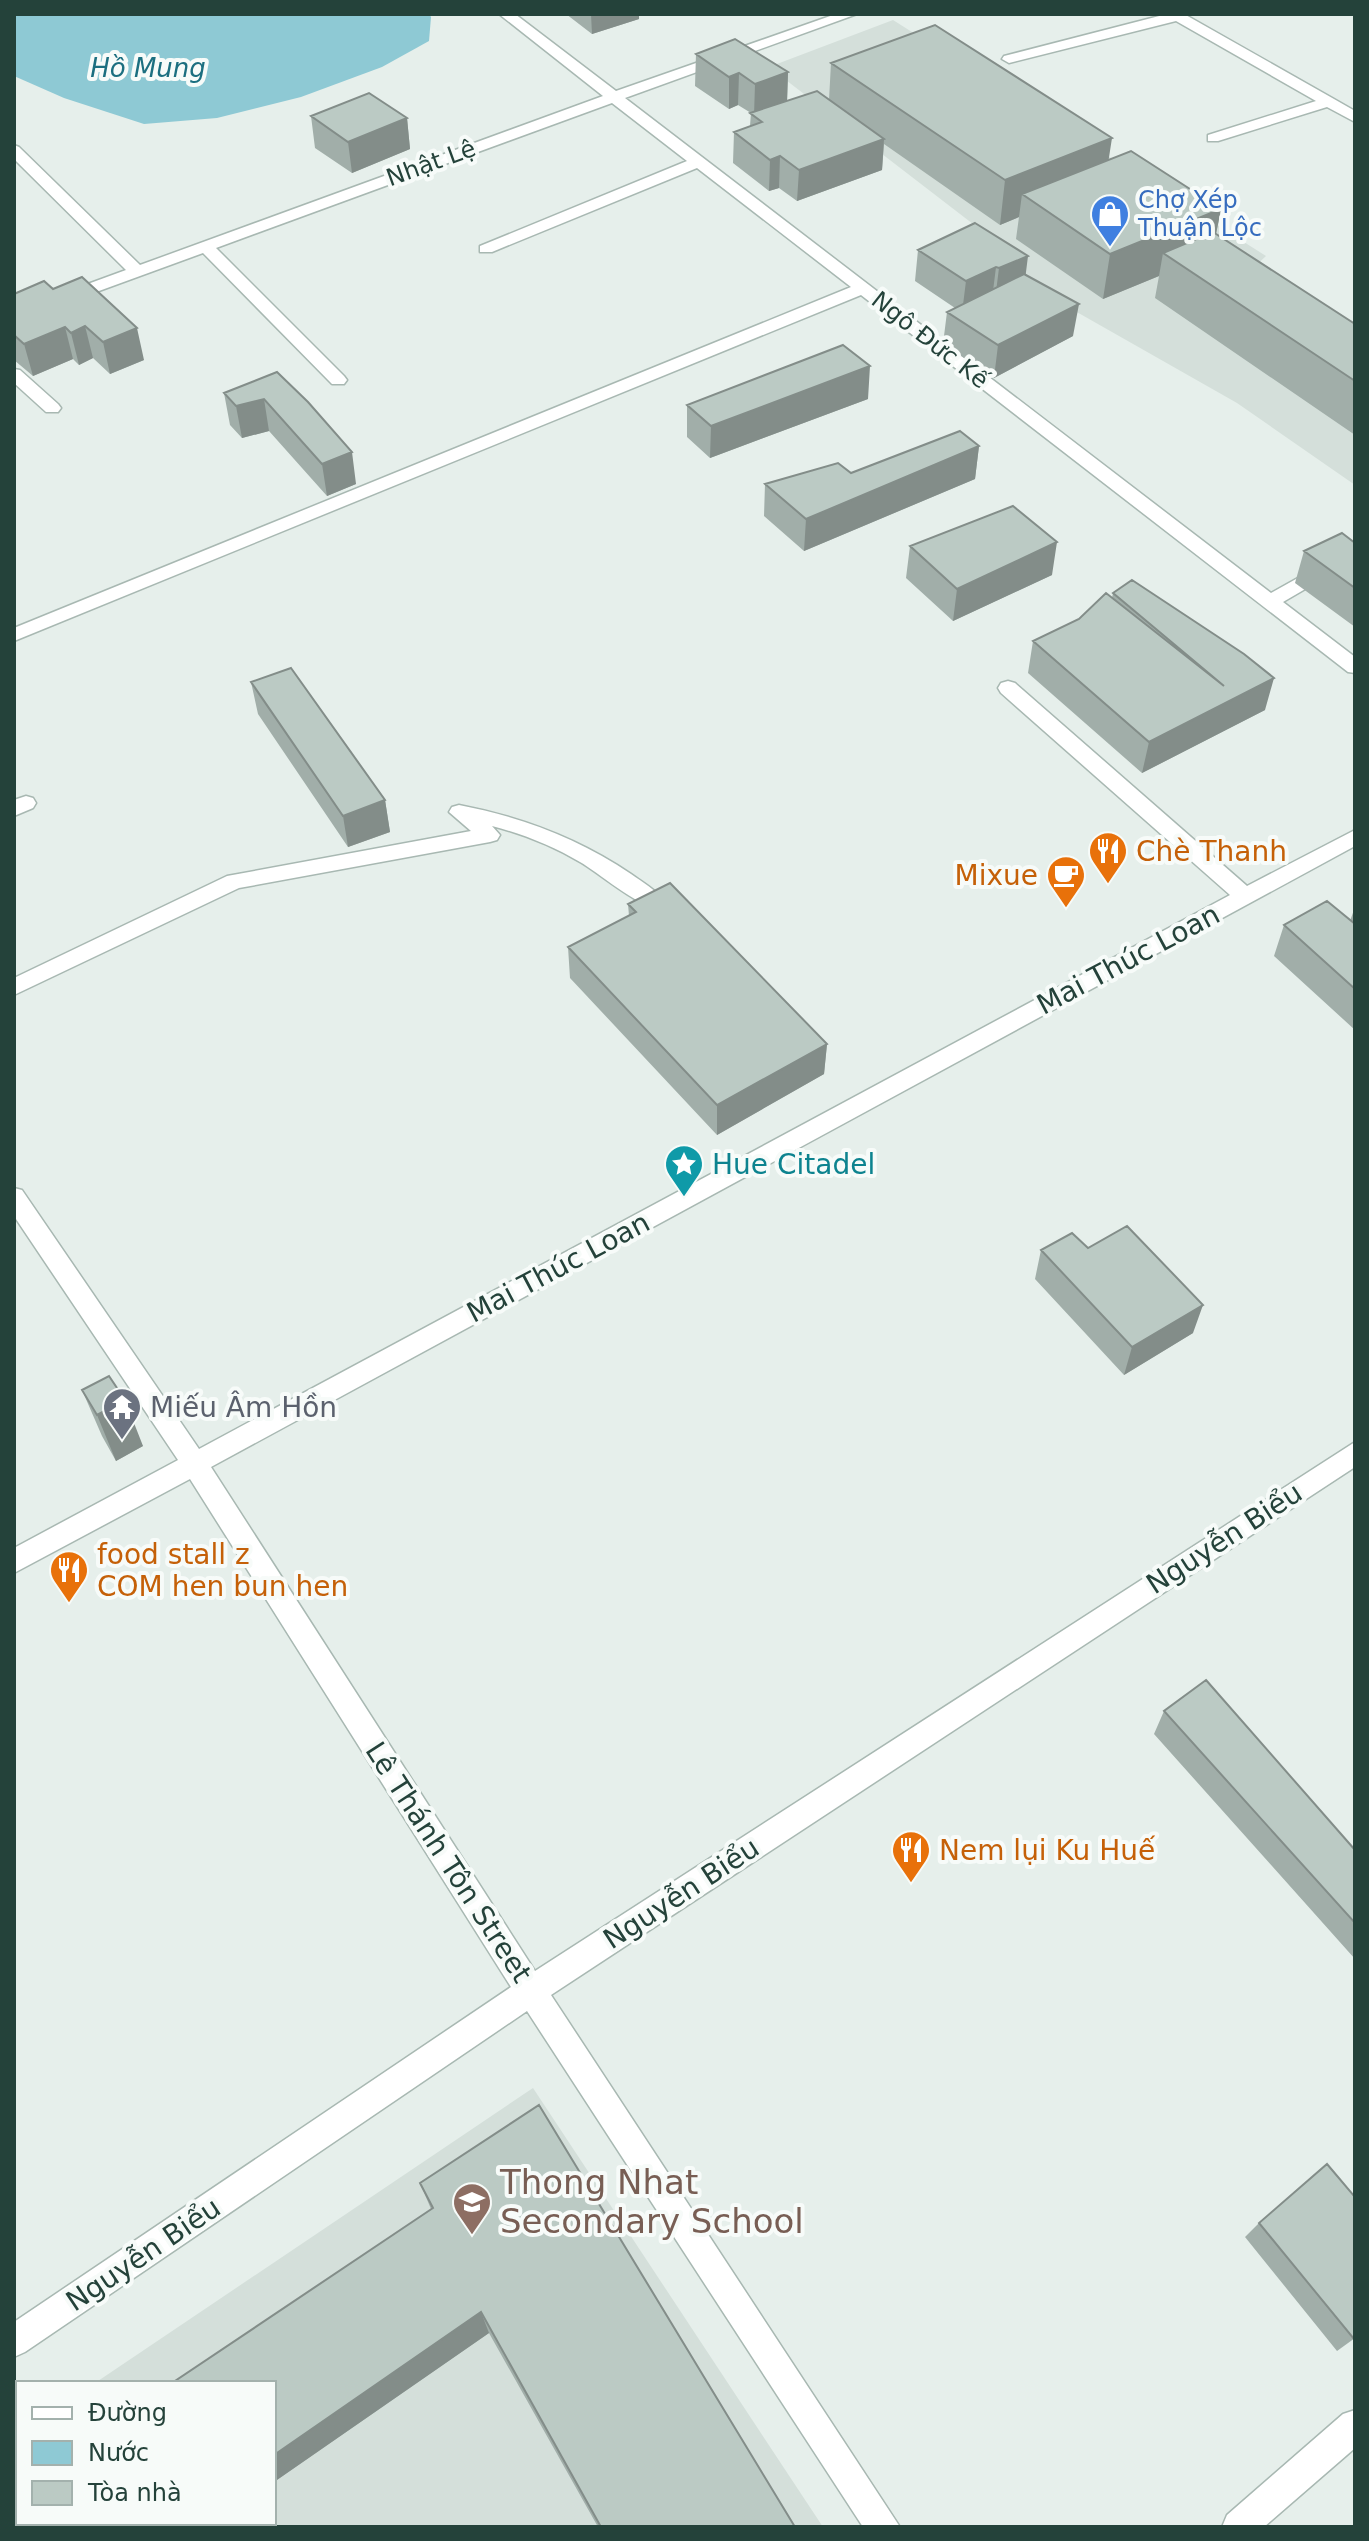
<svg xmlns="http://www.w3.org/2000/svg" width="1369" height="2541" viewBox="0 0 1369 2541" font-family="'DejaVu Sans',sans-serif">
<rect width="100%" height="100%" fill="#e6efeb"/>
<path fill="#d4dfda" d="M893 20 1266 256 1248 273 1355 343V485L1237 403 952 241 973 224 769 67Z
M533 2088 823 2527H14V2437L18 2435V2523H274V2383H95Z"/>
<path fill="#8ec9d4" d="M14 14H429L431 17 429 41 382 67 301 97 217 118 144 124 64 98 14 76Z"/>
<g fill="none" stroke-linecap="round" stroke-linejoin="round">
<g stroke="#a8b8b2" stroke-width="3">
<path id="minor" d="M499 14H515L616 91 836 14H857L625 98 1271 593 1355 546V560L1283 602 1355 657V673L1348 672 861 295 14 641V628L851 287 697 168 492 252H480V246L687 161 612 103 216 248 344 376 347 380 344 384H332L203 253 14 322V311L126 270 14 159V145L19 147 140 265 603 96Z
M1167 14H1184L1334 99 1355 111V122L1327 107 1218 141H1208V135L1316 101 1176 21 1009 63 1002 59 1004 56Z
M14 369 20 370 58 404 61 408 58 412H46L14 383Z
M1008 681 1015 683 1247 886 1355 830V846L211 1467 535 1971 1355 1442V1467L551 1995 900 2527H863L527 2011 25 2352 14 2357V2322L511 1987 190 1479 14 1573V1548L178 1460 14 1216V1188L22 1190 199 1449 1230 895 1001 693 998 688 1001 683Z
M26 796 33 798 36 803 33 808 14 816V800Z
M459 805C521 817 578 838 631 874 642 882 657 890 664 902L660 907C644 912 598 872 580 862 553 846 523 834 492 826L500 835 497 840 490 842 239 888 14 995V978L227 876 471 831 449 812 452 807Z
M1355 2410V2448L1264 2527H1222L1227 2515 1343 2414Z"/>
</g>
<use href="#minor" fill="#fff" fill-rule="evenodd"/>
</g>
<path fill="#a1aea9" d="M566 14H639V19L592 34Z
M696 54 788 72 787 101 829 100 831 63 1109 160 1221 209 1216 234 1355 324V435L1155 298 1159 276 1103 299 1016 239 1019 217 1000 225 884 144 882 170 797 201 779 188 769 191 733 163 734 132 750 126 751 113 738 105 729 109 695 86Z
M311 116 407 118 410 149 352 173 315 148Z
M975 223 1026 274 1073 336 994 378 943 344 947 312 955 308 915 281 918 250Z
M44 281 144 360 110 374 93 358 79 365 73 359 33 376 14 360V294Z
M277 372 356 484 327 496 269 431 242 438 230 425 224 393Z
M868 399 710 458 687 437V405Z
M979 446 975 479 804 551 764 516 765 484 851 473Z
M1355 543V627L1295 583 1304 551Z
M910 546 1052 575 953 621 906 578Z
M1113 593 1265 710 1142 773 1028 673 1033 641 1079 619 1112 598Z
M251 682 385 800 390 832 348 847 258 714Z
M628 904 827 1044 824 1074 717 1135 570 978 568 947 629 916Z
M1355 907V1030L1274 956 1284 925 1350 921Z
M1088 1248 1193 1333 1124 1375 1035 1279 1041 1250Z
M82 1390 143 1446 116 1461 102 1436Z
M1164 1711 1355 1850V1959L1154 1734Z
M420 2183 795 2527H598L489 2333 274 2482V2383L431 2209Z
M1259 2223 1355 2338 1337 2351 1245 2237Z"/>
<path fill="#838d89" d="M591 14H639V19L592 34Z
M788 72 787 103 754 116 755 84Z
M739 73 738 105 729 109V77Z
M407 118 410 149 352 173 348 142Z
M1112 138 1105 183 1022 194 1019 217 1000 225 1005 180Z
M884 139 882 170 797 201 799 170Z
M780 156 779 188 769 191 770 160Z
M1221 209 1212 254 1163 253 1159 276 1103 299 1110 254Z
M1028 256 1024 288 995 300 999 268Z
M996 267 992 299 962 313 966 281Z
M1079 304 1073 336 994 378 998 345Z
M85 326 93 358 79 365 71 333Z
M65 327 73 359 33 376 24 344Z
M137 328 144 360 110 374 103 342Z
M870 366 868 399 710 458 711 426Z
M264 399 269 431 242 438 236 406Z
M979 446 975 479 804 551 806 519Z
M352 452 356 484 327 496 322 464Z
M1057 542 1052 575 953 621 957 589Z
M1274 678 1265 710 1142 773 1149 742Z
M385 800 390 832 348 847 343 816Z
M827 1044 824 1074 717 1135V1105Z
M1203 1305 1193 1333 1124 1375 1132 1347Z
M125 1400 143 1446 116 1461 97 1415Z
M481 2312 489 2333 274 2482V2455Z
M175 2523H215L209 2527H169Z"/>
<path fill="#bbcac4" stroke="#838d89" stroke-width="2" d="M935 25 1112 138 1005 180 831 63Z
M735 39 788 72 755 84 739 73 729 77 696 54Z
M817 91 884 139 799 170 780 156 770 160 734 132 762 122 750 113Z
M369 93 407 118 348 142 311 116Z
M1131 151 1221 209 1110 254 1022 194Z
M975 223 1028 256 999 268 996 267 966 281 918 250Z
M1213 232 1355 324V381L1163 253Z
M1024 274 1079 304 998 345 947 312Z
M82 277 137 328 103 342 85 326 71 333 65 327 24 344 14 335V294L44 281 53 289Z
M843 345 870 366 711 426 687 405Z
M277 372 308 402 352 452 322 464 264 399 236 406 224 393Z
M960 431 979 446 806 519 765 484 838 463 851 473Z
M1013 506 1057 542 957 589 910 546Z
M1342 533 1355 543V588L1304 551Z
M1132 580 1244 654 1274 678 1149 742 1033 641 1079 619 1106 593 1224 686 1113 593Z
M291 668 385 800 343 816 251 682Z
M670 883 827 1044 717 1105 568 947 636 912 628 904Z
M1327 901 1355 924V989L1284 925Z
M1127 1226 1203 1305 1132 1347 1041 1250 1072 1233 1088 1248Z
M109 1376 125 1400 97 1415 82 1390Z
M1206 1680 1355 1850V1923L1164 1711Z
M539 2105 795 2527H601L481 2312 274 2455V2383H172L433 2208 420 2183Z
M1327 2164 1355 2197V2338L1354 2339 1259 2223Z
M18 2486V2523H175L169 2527H14V2489Z"/>
<defs>
<g id="shop-pin" transform="scale(2)"><path d="M0 17L-7.5 6A9.5 9.5 0 1 1 7.5 6Z" fill="#3f7fe0" stroke="#f7fbf9"/><path d="M-5-2.5h2.3a2.7 3.5 0 0 1 5.4 0H5L5.5 6h-11ZM-1.5-2.5h3a1.5 2.3 0 0 0-3 0Z" fill="#fff"/></g>
<g id="restaurant-pin" transform="scale(2)"><path d="M0 17L-7.5 6A9.5 9.5 0 1 1 7.5 6Z" fill="#e8710a" stroke="#f7fbf9"/><path d="M-5-6h1v4h1v-4h1v4h1v-4h1v5L-1.5 .5V6h-2V.5L-5-1ZM5-6V6H3V1.5H1.5Q1.5-4 5-6Z" fill="#fff"/></g>
<g id="cafe-pin" transform="scale(2)"><path d="M0 17L-7.5 6A9.5 9.5 0 1 1 7.5 6Z" fill="#e8710a" stroke="#f7fbf9"/><path d="M-5.5-4.5H6V0H3Q3 3.5 0 3.5H-2.5Q-5.5 3.5-5.5 0ZM3-3.2v2h1.7v-2ZM-6 4.5H4V6H-6Z" fill="#fff"/></g>
<g id="sight-pin" transform="scale(2)"><path d="M0 17L-7.5 6A9.5 9.5 0 1 1 7.5 6Z" fill="#0f9aa8" stroke="#f7fbf9"/><path d="M0-6L1.8-2.2L6-1.7L2.9 1.2L3.7 5.4L0 3.3L-3.7 5.4L-2.9 1.2L-6-1.7L-1.8-2.2Z" fill="#fff"/></g>
<g id="temple-pin" transform="scale(2)"><path d="M0 17L-7.5 6A9.5 9.5 0 1 1 7.5 6Z" fill="#6b7280" stroke="#f7fbf9"/><path d="M0-6L5-2H3V0L6.5 2.5H4V6H1.5V3h-3V6H-4V2.5H-6.5L-3 0V-2H-5Z" fill="#fff"/></g>
<g id="school-pin" transform="scale(2)"><path d="M0 17L-7.5 6A9.5 9.5 0 1 1 7.5 6Z" fill="#8d6e63" stroke="#f7fbf9"/><path d="M0-5L7-2L0 1L-7-2ZM-4 1L0 2.5L4 1V4Q0 6-4 4Z" fill="#fff"/></g>
</defs>
<g fill-rule="evenodd">
<use href="#shop-pin" x="1110" y="214"/>
<use href="#restaurant-pin" x="1108" y="851"/>
<use href="#cafe-pin" x="1066" y="875"/>
<use href="#sight-pin" x="684" y="1164"/>
<use href="#temple-pin" x="122" y="1407"/>
<use href="#restaurant-pin" x="69" y="1570"/>
<use href="#restaurant-pin" x="911" y="1850"/>
<use href="#school-pin" x="472" y="2202"/>
</g>
<g text-anchor="middle" stroke-width="8" stroke-linejoin="round" paint-order="stroke">
<g font-size="24" fill="#24423a" stroke="#f7fbf9">
<text transform="translate(431 163) rotate(-20)" y="8">Nhật Lệ</text>
<text transform="translate(930 340) rotate(38)" y="8">Ngô Đức Kế</text>
</g>
<g font-size="24" fill="#366cbe" stroke="#f7fbf9" text-anchor="start">
<text x="1138" y="208">Chợ Xép<tspan x="1138" dy="28">Thuận Lộc</tspan></text>
</g>
<g font-size="26" font-style="italic" fill="#1c6f80" stroke="#f7fbf9">
<text x="148" y="77">Hồ Mung</text>
</g>
<g font-size="28" fill="#c56008" stroke="#f7fbf9" text-anchor="start">
<text x="1136" y="861">Chè Thanh</text>
<text x="1038" y="885" text-anchor="end">Mixue</text>
<text x="97" y="1564">food stall z<tspan x="97" dy="32">COM hen bun hen</tspan></text>
<text x="939" y="1860">Nem lụi Ku Huế</text>
</g>
<g font-size="28" fill="#24423a" stroke="#f7fbf9">
<text transform="translate(1128 959) rotate(-28)" y="10">Mai Thúc Loan</text>
<text transform="translate(558 1267) rotate(-28)" y="10">Mai Thúc Loan</text>
<text transform="translate(1224 1538) rotate(-33)" y="10">Nguyễn Biểu</text>
<text transform="translate(449 1862) rotate(57)" y="10">Lê Thánh Tôn Street</text>
<text transform="translate(681 1893) rotate(-33)" y="10">Nguyễn Biểu</text>
<text transform="translate(143 2254) rotate(-34)" y="10">Nguyễn Biểu</text>
</g>
<g font-size="28" fill="#0d838f" stroke="#f7fbf9" text-anchor="start">
<text x="712" y="1174">Hue Citadel</text>
</g>
<g font-size="28" fill="#5b616d" stroke="#f7fbf9" text-anchor="start">
<text x="150" y="1417">Miếu Âm Hồn</text>
</g>
<g font-size="34" fill="#785e54" stroke="#f7fbf9" text-anchor="start">
<text x="500" y="2194">Thong Nhat<tspan x="500" dy="39">Secondary School</tspan></text>
</g>
</g>
<rect width="1369" height="2541" fill="none" stroke="#24423a" stroke-width="32"/>
<rect x="16" y="2381" width="260" height="144" fill="#f7fbf9" stroke="#a3b1ad" stroke-width="2"/>
<rect x="32" y="2407" width="40" height="12" fill="#ffffff" stroke="#a3b1ad" stroke-width="2"/>
<text x="88" y="2421" font-size="24" fill="#24423a">Đường</text>
<rect x="32" y="2441" width="40" height="24" fill="#8ec9d4" stroke="#a3b1ad" stroke-width="2"/>
<text x="88" y="2461" font-size="24" fill="#24423a">Nước</text>
<rect x="32" y="2481" width="40" height="24" fill="#bbcac4" stroke="#a3b1ad" stroke-width="2"/>
<text x="88" y="2501" font-size="24" fill="#24423a">Tòa nhà</text>
</svg>
